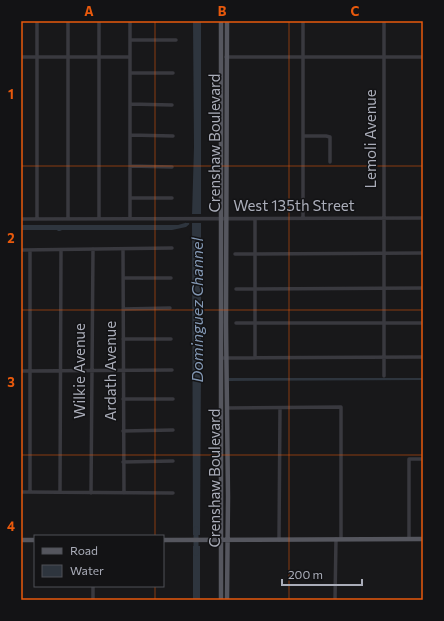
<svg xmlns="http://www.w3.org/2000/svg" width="444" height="621" viewBox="0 0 444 621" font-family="Commissioner,sans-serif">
<rect width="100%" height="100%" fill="#18181a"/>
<path fill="#2e353e" d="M193 21H201V356L200 366 202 368 201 370 200 535H193L192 222 186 227 172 230H62L60 231H58L57 230H21V225H178L185 223 192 215 194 147Z
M229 378H423V380L229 381Z
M193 546H200V600H193Z"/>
<path fill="#18181a" d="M191 214H201V223H192L190 225 189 223H185Z"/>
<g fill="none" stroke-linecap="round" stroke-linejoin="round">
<path stroke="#2e353e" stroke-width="5" d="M196 553V529"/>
<path stroke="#39393f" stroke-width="3.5" d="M384 21V376
M130 40H176
M21 57H130
M226 57H423
M130 73H173
M130 104 172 105
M130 135 173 136
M303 136H326L330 137V162
M130 166 172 167
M130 198H172
M303 218V21
M21 219 423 218
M37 219V21
M68 219V21
M99 219V21
M130 219V21
M255 219V358
M123 249 124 493
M21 250 172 248
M235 254 423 253
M123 278H171
M236 289 423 288
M123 309 170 308
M236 323H423
M123 339H171
M221 358 423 357
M21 371 172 370
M123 399H173
M227 408 341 407V539
M123 431 173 430
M123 462 173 461
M21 492 173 493
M30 492V250
M60 492 61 250
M91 493 93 249
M409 539V459H423
M279 540 280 408
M93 600V586
M335 600 336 539"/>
<path stroke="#55565e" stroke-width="4.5" d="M21 540H35
M163 540 423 539
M221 600V21
M227 600 228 497 226 323 227 21"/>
</g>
<path fill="none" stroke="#e8590c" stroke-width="1" stroke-opacity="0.55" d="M155 21V536M289 21V600M21 166H423M21 310H423M21 455H423M155 586V600"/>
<g text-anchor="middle" stroke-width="3" stroke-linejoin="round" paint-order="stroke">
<g font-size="15" fill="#aaadb9" stroke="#131315">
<text transform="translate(371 139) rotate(-90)" y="5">Lemoli Avenue</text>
<text transform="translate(215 143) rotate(-90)" y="5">Crenshaw Boulevard</text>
<text x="294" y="211">West 135th Street</text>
<text transform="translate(80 371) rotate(-90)" y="5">Wilkie Avenue</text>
<text transform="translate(111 371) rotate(-90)" y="5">Ardath Avenue</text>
<text transform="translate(215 478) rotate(-90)" y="5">Crenshaw Boulevard</text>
</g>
<g font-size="16" font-style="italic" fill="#8297b3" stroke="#131315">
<text transform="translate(197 310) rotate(-90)" y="6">Dominguez Channel</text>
</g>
</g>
<rect width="444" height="621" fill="none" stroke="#131315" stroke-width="44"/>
<rect x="34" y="535" width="130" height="52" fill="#131315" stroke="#4f5157"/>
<rect x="42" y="548" width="20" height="6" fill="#55565e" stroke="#4f5157"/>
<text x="70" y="555" font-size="12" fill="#aaadb9">Road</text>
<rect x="42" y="565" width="20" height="12" fill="#2e353e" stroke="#4f5157"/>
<text x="70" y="575" font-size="12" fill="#aaadb9">Water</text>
<path d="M282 579v6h80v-6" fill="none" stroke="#aaadb9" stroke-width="2"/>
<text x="288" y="579" font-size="12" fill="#aaadb9" stroke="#131315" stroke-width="3" paint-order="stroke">200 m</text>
<rect x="22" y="22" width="400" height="577" fill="none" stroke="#e8590c" stroke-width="1.5"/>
<g font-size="13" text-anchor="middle" font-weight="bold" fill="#e8590c">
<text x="89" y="16">A</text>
<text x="222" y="16">B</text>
<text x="355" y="16">C</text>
<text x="11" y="99">1</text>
<text x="11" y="243">2</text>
<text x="11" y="387">3</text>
<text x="11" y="531">4</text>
</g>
</svg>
